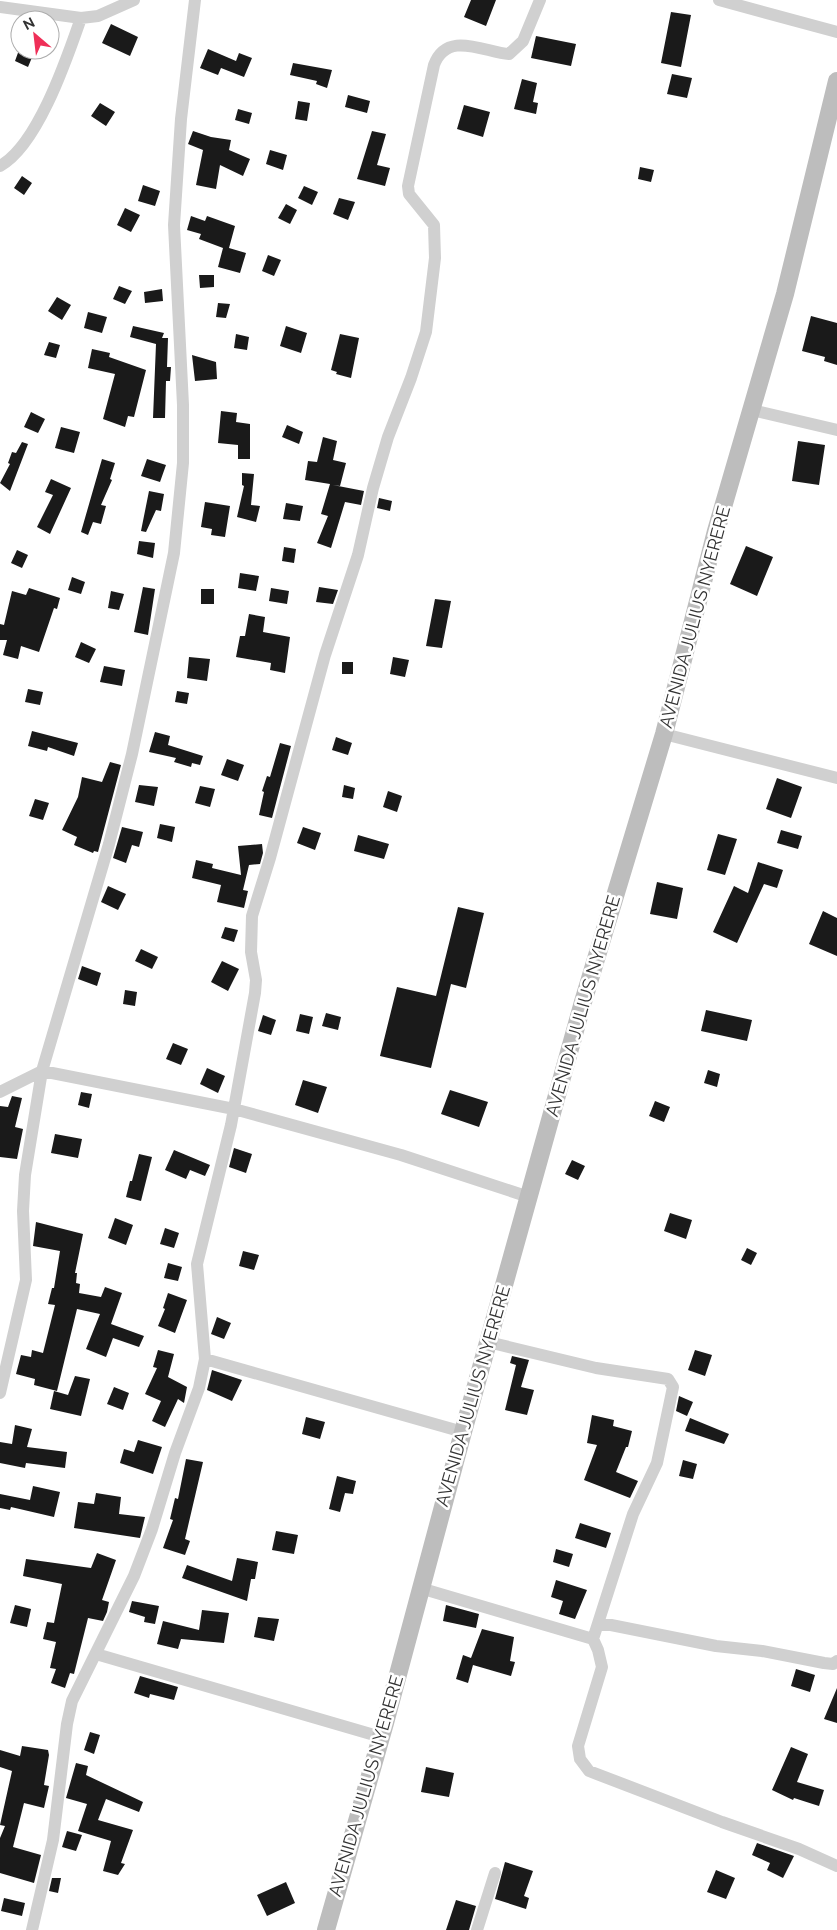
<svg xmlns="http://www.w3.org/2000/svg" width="837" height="1930" viewBox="0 0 837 1930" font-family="Raleway,sans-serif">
<rect width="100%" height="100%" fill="#fff"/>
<path fill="#1a1a1a" d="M471 0H496L486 26 464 17Z
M671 12 691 15 681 67 661 63Z
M111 24 138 37 130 56 102 43Z
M536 36 576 44 571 66 531 58Z
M208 49 236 61 239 53 252 58 244 77 221 68 218 75 200 68Z
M19 50 33 55 28 67 15 61Z
M293 63 332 70 327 88 316 84 317 81 290 75Z
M672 74 692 78 687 98 667 94Z
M522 79 537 83 533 102 538 103 536 114 514 109Z
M348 95 370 101 367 113 345 107Z
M298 101 310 103 307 121 295 119Z
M100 103 115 112 106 126 91 116Z
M464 105 490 112 483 137 457 129Z
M238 109 252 113 249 124 235 120Z
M193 131 211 137 231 140 229 150 250 159 243 176 220 165 216 189 196 185 203 150 188 144Z
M372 131 386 134 377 165 390 168 385 186 357 179Z
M270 150 287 155 283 170 266 164Z
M640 167 654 170 651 182 638 179Z
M22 176 32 183 24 195 14 188Z
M143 185 160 191 155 206 138 201Z
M304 186 318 192 312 205 298 198Z
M339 198 355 202 348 220 333 214Z
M286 204 297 210 290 224 278 218Z
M125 208 140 215 131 232 117 225Z
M191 216 205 221 207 216 235 226 229 248 246 253 240 273 218 267 223 248 199 239 201 234 187 230Z
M268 255 281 260 274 276 262 271Z
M199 275H214V287L200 288Z
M119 286 132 291 125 304 113 299Z
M162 289 163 301 145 303 144 292Z
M57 297 71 305 62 320 48 311Z
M218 303 230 304 226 318 216 317Z
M88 312 107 317 102 333 84 328Z
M811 316 837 323V365L824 361 825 357 802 351Z
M133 326 164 333 162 338H168L167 367H171L170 381H166L165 418H153L156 344 130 337Z
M286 326 307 333 301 353 280 346Z
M236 334 249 337 247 350 234 348Z
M340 334 359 338 351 378 336 374 337 372 331 370Z
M49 342 60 345 56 358 44 355Z
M92 349 110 353 109 357 146 370 134 417 128 416 125 427 103 419 115 374 88 368Z
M192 355 216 362 217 379 195 381Z
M221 411 237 413 236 422 250 424V459H238V445L218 443Z
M31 412 45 419 38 433 24 427Z
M287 425 303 432 299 444 282 437Z
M61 427 80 432 74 453 55 448Z
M323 437 337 441 333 460 346 463 340 486 333 485 364 491 361 505 345 502 331 548 317 543 328 516 321 514 330 484 305 480 308 461 317 462Z
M798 441 825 445 819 485 792 481Z
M22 442 28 444 10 491 0 483 10 464 8 463 12 452 16 453Z
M102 459 115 463 110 479 112 480 101 505 106 506 101 524 93 522 88 535 81 532Z
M147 459 166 465 160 482 141 476Z
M242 473 254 474 251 505 260 506 256 522 237 517 244 486 242 485Z
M51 479 71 488 50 534 37 527 53 495 45 492Z
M149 491 164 494 161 511 156 510 146 532 141 531Z
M379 498 392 501 390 511 377 508Z
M205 502 230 506 225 537 211 535 212 529 201 527Z
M286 503 303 506 300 521 283 519Z
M139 541 155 543 153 558 137 554Z
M746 546 773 557 757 596 730 584Z
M284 547 296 549 294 563 282 561Z
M17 550 28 555 22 568 11 563Z
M240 573 259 576 256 591 238 588Z
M72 577 85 582 81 594 68 590Z
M143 587 155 589 148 635 134 632Z
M319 587 338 590 333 604 316 602Z
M29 588 60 598 57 609 54 608 39 652 21 646 18 659 3 655 7 640H0V624L4 625 12 591 26 595Z
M271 588 289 591 287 604 269 601Z
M201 589H214V604H201Z
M111 591 124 594 119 610 108 608Z
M435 599 451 601 442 648 426 646Z
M249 614 265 617 263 632 290 637 285 673 270 670 271 663 236 657 240 636H245Z
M81 642 96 649 89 663 75 657Z
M189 657 210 659 207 681 187 678Z
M393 657 409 660 405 677 390 674Z
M342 662H353V674H342Z
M104 666 125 670 122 686 100 682Z
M28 689 43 692 40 705 25 702Z
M177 691 189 693 187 704 175 702Z
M32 731 78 743 74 756 48 747 47 751 28 746Z
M155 732 170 736 168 745 203 756 200 765 192 763 191 767 174 762 176 758 149 752Z
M336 737 352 743 348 755 332 750Z
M280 743 291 746 272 818 259 815 264 792 262 791 267 776 270 777Z
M227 759 244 765 238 781 221 775Z
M110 762 121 765 98 852 94 851 93 853 74 845 77 837 62 830 78 797 82 777 102 782Z
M777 778 802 787 791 818 766 809Z
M139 785 158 787 154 806 135 802Z
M344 785 355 788 353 799 342 797Z
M200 786 215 789 210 807 195 803Z
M388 791 402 796 397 812 383 807Z
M35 799 49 803 43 820 29 816Z
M160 824 175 827 172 842 157 838Z
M122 827 143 832 139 847 132 845 126 863 113 858Z
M303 827 321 833 315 850 297 843Z
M781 830 802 836 798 849 777 843Z
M718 834 737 839 725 875 707 870Z
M358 835 389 844 384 859 354 851Z
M262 844 263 853 260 864 249 865 243 890 248 891 244 908 217 902 221 885 192 878 196 860 213 864 212 868 241 875 238 846Z
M758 862 783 870 777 888 764 884 737 943 713 932 734 886 748 893Z
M657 882 683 888 677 919 650 914Z
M108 886 126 894 118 910 101 902Z
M458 907 484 913 466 988 451 984 431 1068 380 1056 397 987 436 996Z
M823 911 837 918V956L809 944Z
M225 927 238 930 234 942 221 938Z
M141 949 158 957 152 969 135 961Z
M222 961 239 969 228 991 211 982Z
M82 966 101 973 97 986 78 979Z
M125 990 137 992 135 1006 123 1004Z
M706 1010 752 1020 747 1041 701 1031Z
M326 1013 341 1017 338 1030 322 1026Z
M300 1014 313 1017 309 1034 296 1031Z
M263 1015 276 1020 271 1035 258 1031Z
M173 1043 188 1049 181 1065 166 1059Z
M207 1068 225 1076 218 1093 200 1084Z
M708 1070 720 1074 717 1087 704 1083Z
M303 1080 327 1087 318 1113 295 1105Z
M450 1090 488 1102 479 1127 441 1114Z
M81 1092 92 1094 89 1108 78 1105Z
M12 1096 22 1098 15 1127 23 1129 17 1159 0 1157V1106L8 1107Z
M655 1101 670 1107 664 1122 649 1116Z
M55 1134 82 1139 78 1158 51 1153Z
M234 1148 252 1154 246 1173 229 1167Z
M174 1150 210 1165 205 1176 190 1170 186 1179 165 1170Z
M139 1154 152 1157 141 1201 126 1197 130 1181H132Z
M572 1160 585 1166 578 1180 565 1174Z
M670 1213 692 1220 686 1239 664 1231Z
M115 1218 133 1225 126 1245 108 1238Z
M36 1222 83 1234 75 1273H77L76 1283 80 1284 79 1293 101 1297 105 1287 122 1293 111 1324 144 1336 139 1347 113 1338 106 1357 86 1349 100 1314 77 1309 57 1391 34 1385 35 1379 16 1374 21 1355 31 1357 32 1350 43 1353 55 1305 48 1304 52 1288H54L60 1251 33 1246Z
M165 1228 179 1233 174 1248 160 1244Z
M747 1248 757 1253 751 1265 741 1260Z
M243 1251 259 1255 254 1270 239 1266Z
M168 1263 182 1267 178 1281 164 1278Z
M168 1293 187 1300 175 1333 158 1326 165 1309 163 1308Z
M217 1317 231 1323 224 1339 211 1334Z
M158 1350 174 1354 168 1377 187 1387 184 1403 178 1399 165 1427 152 1421 161 1401 145 1394 157 1368 153 1367Z
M695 1350 712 1355 705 1376 688 1370Z
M512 1356 529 1360 521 1387 534 1390 527 1415 505 1410 516 1365 510 1363Z
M212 1370 242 1380 232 1401 207 1390Z
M75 1376 90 1379 81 1416 50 1409 54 1391 68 1395Z
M114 1387 129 1393 123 1410 107 1404Z
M679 1396 693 1402 687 1416 676 1411Z
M592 1415 614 1420 613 1426 632 1431 628 1447H626L616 1472 638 1481 630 1498 584 1480 597 1445 587 1443Z
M306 1417 325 1422 320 1439 302 1434Z
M690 1418 729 1434 724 1444 685 1431Z
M15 1425 32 1429 27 1447 67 1452 65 1468 26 1463 25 1468 0 1463V1442L12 1444Z
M138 1440 162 1447 153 1474 120 1463 124 1449 134 1452Z
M186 1459 203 1462 185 1539 190 1541 185 1555 163 1548 173 1520 170 1519 175 1498 178 1499Z
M683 1460 697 1464 693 1479 679 1476Z
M337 1476 356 1481 353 1494 345 1493 340 1512 329 1509Z
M33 1486 60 1492 54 1517 11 1507 10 1510 0 1508V1494L30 1500Z
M96 1493 121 1497 119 1514 145 1517 140 1538 74 1528 78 1502 94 1504Z
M580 1523 611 1533 606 1548 575 1538Z
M276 1531 298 1535 294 1554 272 1550Z
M556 1549 573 1554 569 1567 553 1562Z
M97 1553 116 1560 102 1600 109 1602 107 1612 103 1621 88 1618 74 1674 70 1673 65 1688 51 1683 56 1669 50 1668 56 1642 43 1639 47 1622 54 1623 62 1584 23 1576 26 1559 91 1568Z
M237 1558 258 1562 255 1579H251L247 1601 182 1578 187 1565 232 1581Z
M556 1580 587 1590 575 1619 559 1614 563 1601 551 1597Z
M132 1601 159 1606 155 1624 144 1622 145 1617 129 1612Z
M15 1605 31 1609 27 1627 10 1623Z
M446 1605 479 1614 476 1628 443 1621Z
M202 1610 229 1613 224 1643 181 1639 178 1649 157 1644 163 1621 199 1630Z
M258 1617 279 1619 274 1641 254 1637Z
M482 1629 514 1637 510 1661 515 1662 511 1676 473 1665 468 1683 456 1679 463 1655 471 1658Z
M796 1669 815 1675 810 1692 791 1686Z
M140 1676 178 1687 174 1700 150 1694 149 1698 134 1693Z
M837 1688V1723L824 1719Z
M90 1732 100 1735 94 1754 84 1750Z
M22 1746 48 1750 49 1755 44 1785 49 1786 44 1808 24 1803 13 1847 41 1855 34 1883 0 1873V1838L5 1826 0 1825 12 1771 0 1767V1750L20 1756Z
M791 1747 808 1754 797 1782 824 1790 819 1806 794 1798 793 1800 772 1790Z
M76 1763 88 1766 86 1775 143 1802 139 1812 106 1799 98 1820 133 1830 121 1863 125 1864 118 1875 103 1871 111 1841 78 1831 87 1804 66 1798Z
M426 1767 454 1773 449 1797 421 1792Z
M67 1831 82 1835 76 1851 62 1847Z
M757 1843 794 1856 783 1878 767 1870 770 1863 752 1855Z
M505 1862 533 1871 524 1896 529 1898 526 1909 495 1899Z
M716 1870 735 1878 726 1899 707 1892Z
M52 1878H61L58 1893 49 1891Z
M286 1882 295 1903 267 1916 257 1895Z
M4 1898 25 1903 22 1916 1 1911Z
M456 1900 476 1906 469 1930H446Z"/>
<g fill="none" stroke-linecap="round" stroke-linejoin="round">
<path stroke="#d0d0d0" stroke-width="12" d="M719 0 837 32
M0 7 81 18 98 16 134 0
M0 166C38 145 67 58 81 18
M752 410 837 430
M664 734 837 778
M0 1092 42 1071 234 1109 401 1155 529 1197
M488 1342 596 1368 668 1379 673 1387 657 1463 633 1514 593 1639
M205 1359 197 1264 231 1125 255 993 256 980 251 952 252 916 270 858 325 655 358 555 373 488 388 437 411 378 426 332 435 258 434 225 409 194 408 186 434 65C447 30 484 52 509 54L523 41 540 0
M0 1393 26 1280 23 1211 25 1175 42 1071 109 844 132 754 174 553 183 463V405L174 225 181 119 195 0
M420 1588 593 1639 598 1650 602 1667 578 1746 580 1759 589 1771 722 1822 799 1849 837 1866
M598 1625H611L716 1646 762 1651 824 1663 833 1664 837 1661
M96 1654 381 1737
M32 1930 53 1840 67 1724 72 1701 134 1576 152 1529 175 1453 199 1388 205 1359 463 1432
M477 1930 495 1873"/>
<path stroke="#bdbdbd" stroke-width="18" d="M326 1930 385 1723 463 1432 583 1002 664 734 716 531 785 294 837 81"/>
</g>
<g text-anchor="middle" stroke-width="5" stroke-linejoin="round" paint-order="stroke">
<g font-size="18" fill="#333" stroke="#fff">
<text transform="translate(695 617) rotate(-75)" y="6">AVENIDA JULIUS NYERERE</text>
<text transform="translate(583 1006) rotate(-74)" y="6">AVENIDA JULIUS NYERERE</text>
<text transform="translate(473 1396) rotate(-74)" y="6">AVENIDA JULIUS NYERERE</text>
<text transform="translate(366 1786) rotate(-74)" y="6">AVENIDA JULIUS NYERERE</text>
</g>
</g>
<g transform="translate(35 35) rotate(332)"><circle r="24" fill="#ffffff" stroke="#adadad"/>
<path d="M0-4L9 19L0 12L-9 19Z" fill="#ef2f58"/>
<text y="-8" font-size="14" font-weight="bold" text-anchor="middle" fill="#333333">N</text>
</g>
</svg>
